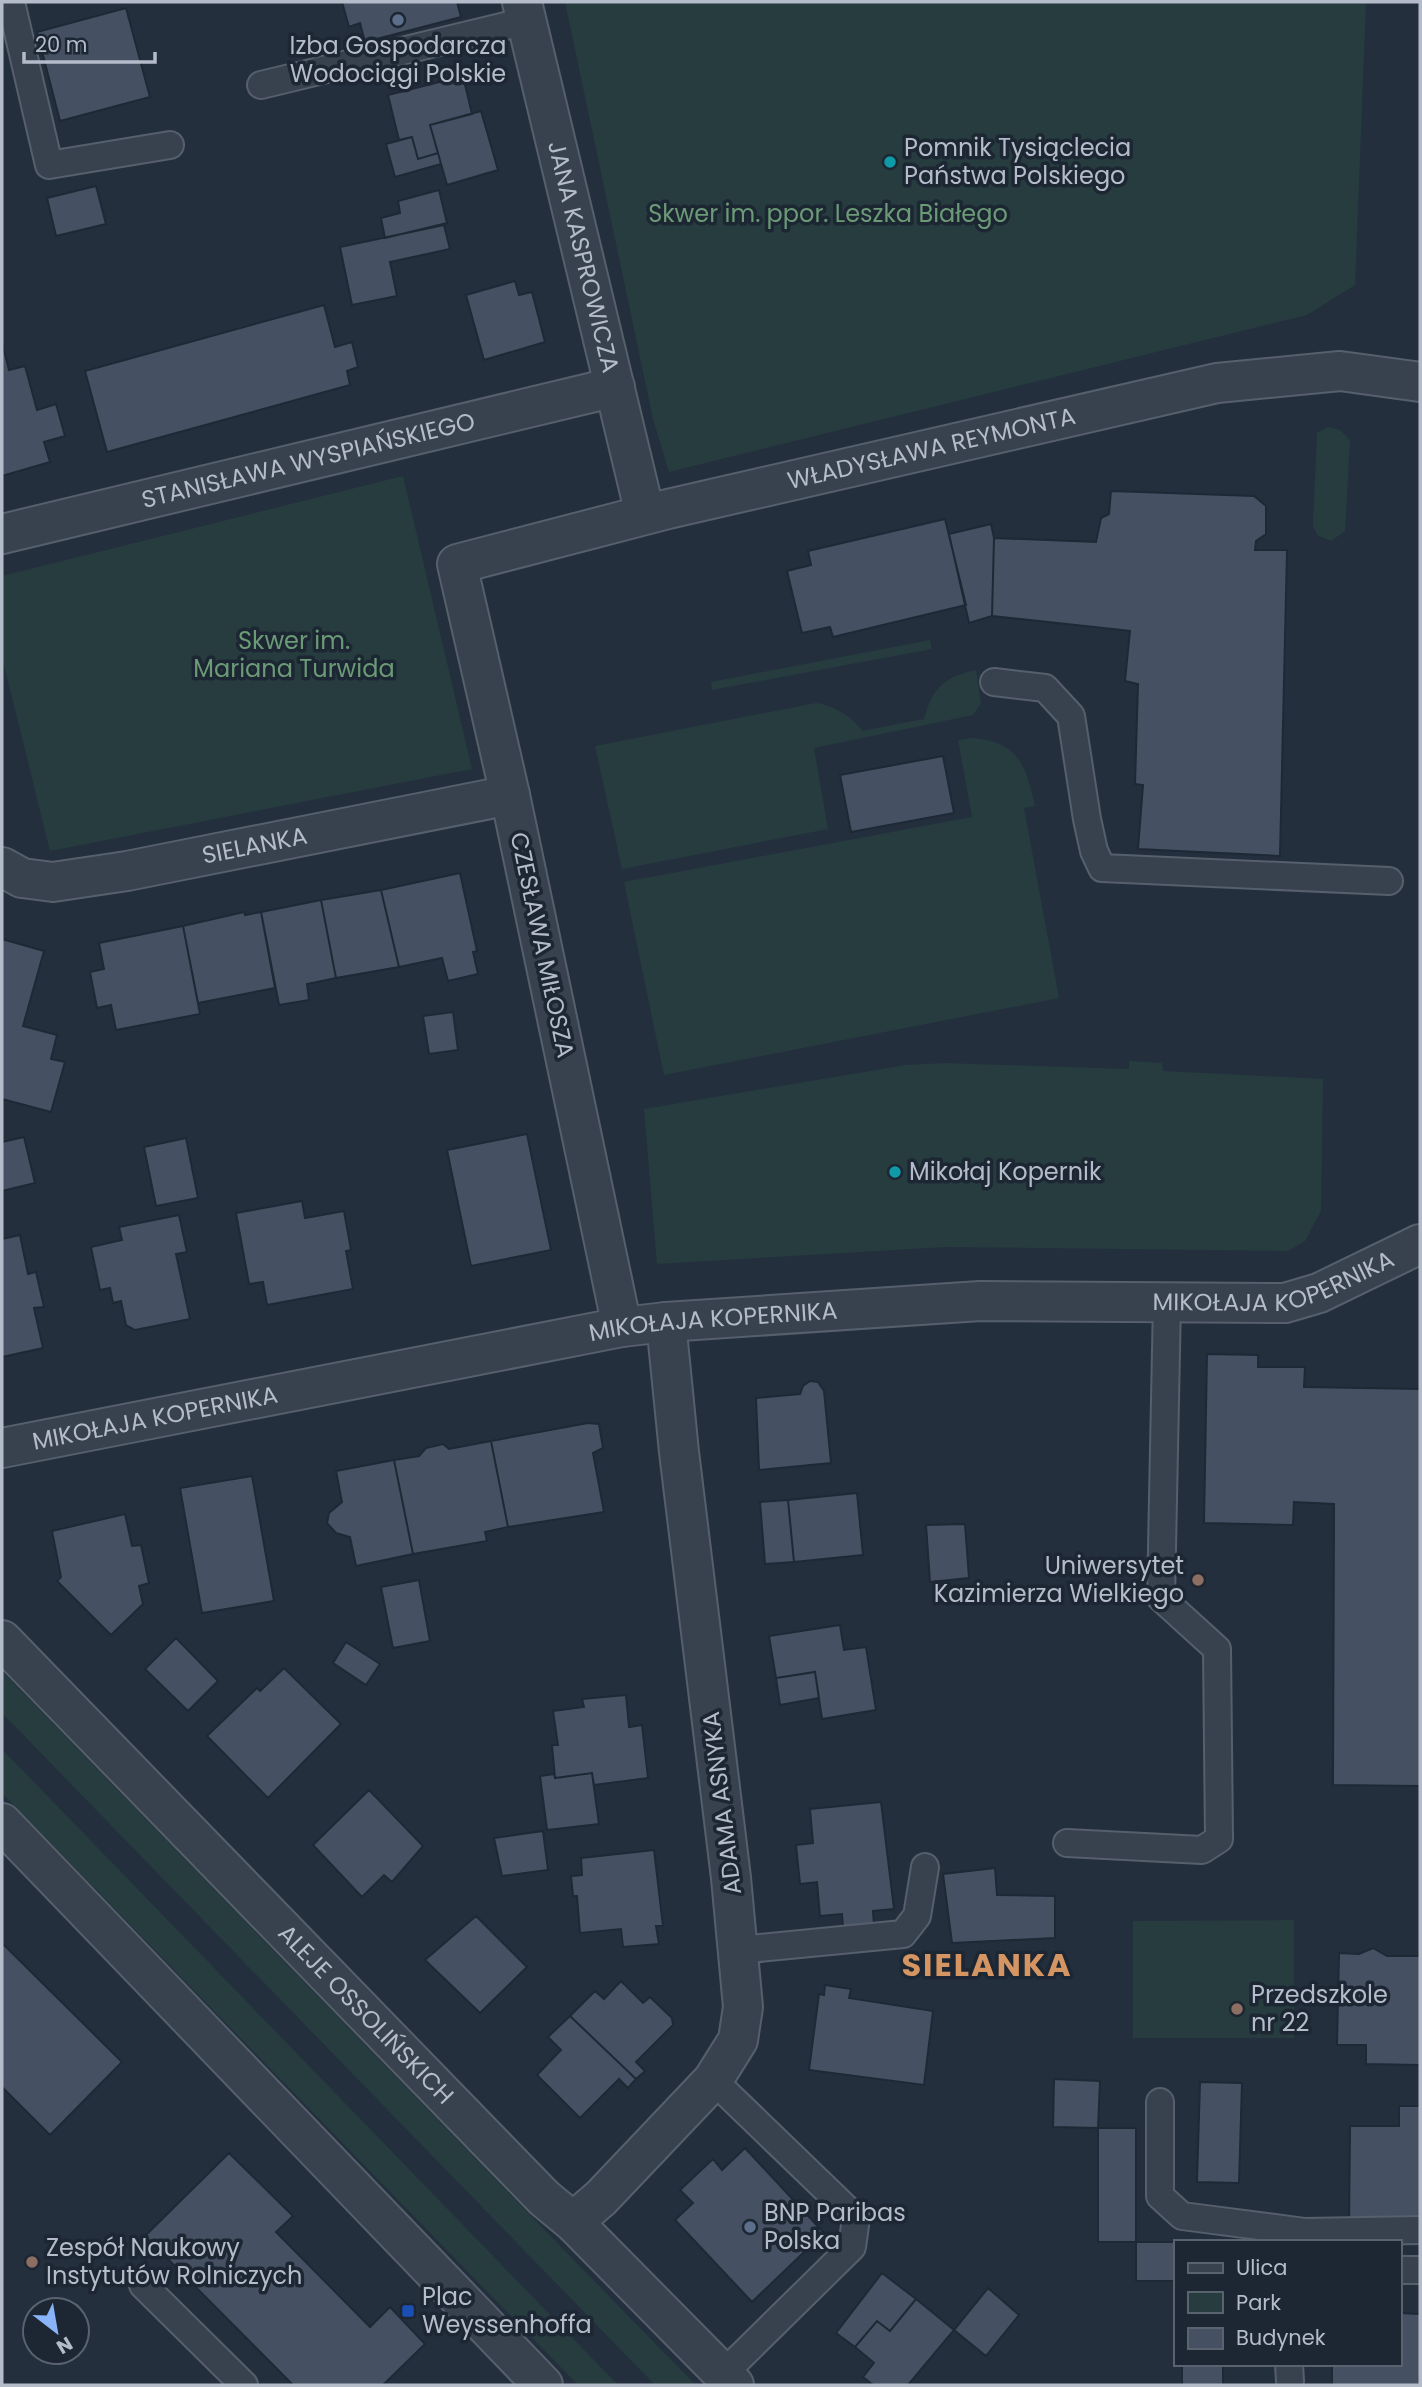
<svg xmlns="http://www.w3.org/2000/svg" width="1422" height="2387" viewBox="0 0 1422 2387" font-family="Poppins,sans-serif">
<rect width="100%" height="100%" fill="#242f3e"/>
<path fill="#263c3f" d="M565 2H1366L1355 285 1307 315 669 472 653 419Z
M1328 427 1340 430 1350 440 1345 531 1331 541 1317 535 1313 525 1317 433Z
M403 476 472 769 50 851 2 657V576Z
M930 640 932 649 712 690 711 682Z
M976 670 981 703 973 715 814 748 828 829 622 869 595 746 816 703C832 705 854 717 862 731L924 719C933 687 944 677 976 670Z
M973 738C1019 742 1026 766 1035 806L1024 808 1059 998 664 1075 624 882 972 817 958 740Z
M1129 1061 1162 1063 1163 1071 1323 1079 1321 1211 1305 1241 1288 1251 946 1247 657 1264 644 1109 906 1065 945 1063 1129 1069Z
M2 1671 637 2325 696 2385H655L2 1713Z
M2 1749 618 2385H578L2 1793Z
M1294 1920V2038H1133V1921Z"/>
<path fill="#455162" stroke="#1f2835" stroke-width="2" d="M342 2H457L461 17 365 42 360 23 349 27Z
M126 8 150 97 60 121 37 32Z
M463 76 472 114 430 125 438 153 418 159 412 137 399 140 388 95Z
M481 111 498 170 447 185 430 125Z
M412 137 418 159 438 153 441 164 395 177 386 144Z
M96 186 106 224 56 236 47 198Z
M439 190 447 223 385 238 381 218 400 213 398 201Z
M444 225 450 249 390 262 397 296 352 305 340 247Z
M515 281 519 295 532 292 545 342 484 360 466 295Z
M324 305 335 347 352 342 358 367 347 371 350 385 107 452 85 371Z
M2 342 9 370 25 366 37 410 56 404 65 436 44 442 50 462 2 476Z
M1111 491 1254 496 1266 506V534L1256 541 1255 550H1287L1280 856 1138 849 1143 785 1135 784 1138 684 1125 681 1130 631 992 616 994 538 1096 542 1101 518 1109 514Z
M945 519 966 605 833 637 830 627 802 633 787 571 811 565 808 551Z
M991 524 994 538 992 616 969 623 949 534Z
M943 756 954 813 851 832 840 775Z
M460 873 477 951 473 952 478 974 448 981 442 958 399 967 381 890Z
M381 890 399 967 336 978 321 900Z
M321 900 336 978 307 984 309 1000 279 1005 261 912Z
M244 912 245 915 261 912 275 988 198 1003 183 926Z
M183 926 200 1014 116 1030 111 1005 97 1008 90 972 104 969 99 943Z
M2 939 44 951 23 1026 57 1035 51 1059 65 1062 51 1112 2 1099Z
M453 1012 458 1050 429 1054 423 1016Z
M527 1134 551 1250 471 1266 447 1150Z
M24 1137 35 1183 2 1191V1142Z
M186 1138 198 1198 156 1206 144 1147Z
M302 1201 305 1218 344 1211 351 1250 346 1251 353 1289 267 1305 263 1282 249 1284 236 1213Z
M179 1215 187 1252 176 1254 190 1319 135 1330 126 1325 121 1301 113 1303 110 1288 100 1290 91 1247 122 1240 119 1227Z
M20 1235 28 1274 36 1272 44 1307 34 1308 43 1348 2 1357V1239Z
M1207 1354 1258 1355V1367H1305L1304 1387 1420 1389V1786L1333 1785 1334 1504 1294 1502 1293 1525 1204 1523Z
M810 1381 818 1382 824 1391 831 1463 759 1470 756 1398 800 1394 803 1386Z
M588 1423 599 1424 603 1448 593 1453 604 1512 508 1527 491 1441Z
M491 1441 508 1527 485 1532 487 1541 413 1554 394 1460 419 1456 426 1448 443 1444 449 1449Z
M394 1460 413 1554 356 1566 350 1537 336 1533 327 1523 329 1513 342 1502 336 1471Z
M252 1476 274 1601 202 1613 180 1488Z
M857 1493 863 1555 794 1562 788 1500Z
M788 1500 794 1562 765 1564 760 1502Z
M125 1514 132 1546 141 1545 149 1583 139 1586 143 1604 111 1635 57 1581 61 1577 52 1531Z
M965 1524 969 1578 930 1582 926 1525Z
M419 1580 430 1641 393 1648 381 1587Z
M840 1625 844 1650 866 1647 876 1710 822 1719 815 1672 776 1678 769 1636Z
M176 1638 218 1681 188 1711 145 1669Z
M346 1642 380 1664 366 1685 333 1663Z
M284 1668 341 1724 268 1798 207 1736 257 1688 260 1691Z
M815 1672 819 1698 780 1705 776 1678Z
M626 1695 629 1727 642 1725 648 1778 594 1785 592 1773 555 1778 552 1745H558L553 1711 584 1707 582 1699Z
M592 1773 599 1824 547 1830 540 1776 554 1774 555 1778Z
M369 1790 423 1846 392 1882 384 1875 362 1897 313 1845Z
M881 1802 894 1909 873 1911 874 1925 843 1927 842 1914 820 1916 817 1882 800 1884 796 1845 813 1843 810 1809Z
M543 1831 548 1870 502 1876 494 1838Z
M654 1850 663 1926H656L659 1944 623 1947 621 1929 580 1933 577 1896H573L571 1876 582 1875 581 1858Z
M995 1868 997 1895 1055 1896V1938L952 1943 943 1874Z
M476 1916 527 1967 480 2013 425 1960Z
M2 1943 122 2062 50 2135 2 2087Z
M1373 1948 1387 1956H1420V2065L1366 2064V2045H1337L1339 1953 1359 1954Z
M621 1981 643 2003 650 1997 672 2018 673 2025 636 2062 645 2071 636 2079 570 2016 595 1991 604 1999Z
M825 1985 851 1989 849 1998 933 2011 924 2085 809 2070 819 1994 824 1995Z
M570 2016 636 2079 628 2088 619 2079 580 2118 537 2075 561 2050 548 2037Z
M1054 2079 1100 2081 1098 2128 1053 2127Z
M1200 2082 1242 2083 1239 2183 1197 2182Z
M1399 2106H1420V2228H1349L1350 2126H1399Z
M1098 2128H1136V2242H1098Z
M745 2148 824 2233 752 2302 675 2220 693 2203 680 2190 713 2159 722 2170Z
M229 2153 293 2216 276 2232 370 2327 390 2307 425 2344 383 2385H293L145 2236Z
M1136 2242H1175V2281H1136Z
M882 2273 916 2299 890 2331 877 2321 855 2347 836 2333Z
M988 2288 1019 2315 986 2356 954 2330Z
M916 2299 954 2330 908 2385H873L863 2377 874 2363 855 2347 877 2321 890 2331Z
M1399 2313 1420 2314V2385H1332V2364H1399Z
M1182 2364H1223V2385H1182Z"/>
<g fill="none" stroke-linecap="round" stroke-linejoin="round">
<g stroke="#565f6c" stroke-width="30">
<path id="service" d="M11 2 49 165 170 145
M261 85 526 21
M994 682 1045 688 1071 716 1087 819 1094 851 1102 868 1389 881
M1067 1843 1202 1850 1219 1839 1217 1649 1161 1598 1167 1301
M739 1950 903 1934 917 1916 925 1867
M713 2080 856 2218 852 2247 723 2374
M1160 2102V2196L1182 2216 1305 2232 1420 2230
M1399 2270H1420
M143 2285 244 2385
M1289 2364 1290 2381"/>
</g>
<g stroke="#565f6c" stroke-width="42">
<g id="minor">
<path id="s1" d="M522 2 645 514"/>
<path id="s2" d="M2 534 615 387"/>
<path id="s3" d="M2 867 22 878 53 882 127 871 510 795"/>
<path id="s4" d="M622 1327 510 795 457 564 668 509 1217 383 1340 371 1420 382"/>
<path d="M573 2222 601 2198 713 2080 738 2040 743 2007 731 1878 679 1452 666 1322"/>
</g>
</g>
<g stroke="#565f6c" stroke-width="42">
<g id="tertiary">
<path id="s5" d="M2 1448 622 1327 666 1322 980 1301 1285 1303 1319 1293 1420 1244"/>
<path id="s6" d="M2 1640 544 2198 573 2222 734 2385"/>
<path d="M2 1823 543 2385"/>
</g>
</g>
<use href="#service" stroke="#38414e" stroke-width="26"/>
<use href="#minor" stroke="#38414e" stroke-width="38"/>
<use href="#tertiary" stroke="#38414e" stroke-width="38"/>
</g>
<g fill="#5c6f8a" stroke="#1d2633" stroke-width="2.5">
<circle cx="398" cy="20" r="7"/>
<circle cx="750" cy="2227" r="7"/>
</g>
<g fill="#0f9aa8" stroke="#1d2633" stroke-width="2.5">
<circle cx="890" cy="162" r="7"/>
<circle cx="895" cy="1172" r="7"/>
</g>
<g fill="#8d6e63" stroke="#1d2633" stroke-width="2.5">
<circle cx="1198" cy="1580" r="7"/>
<circle cx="1237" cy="2009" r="7"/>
<circle cx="32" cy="2262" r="7"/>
</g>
<rect fill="#1a4fb4" stroke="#1d2633" stroke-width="2.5" x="401" y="2304" width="14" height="14" rx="3.5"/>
<g text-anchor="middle" stroke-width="7" stroke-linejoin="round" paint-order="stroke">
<g font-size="24" fill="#b4bcc9" stroke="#1d2633" text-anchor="start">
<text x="398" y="54" text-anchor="middle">Izba Gospodarcza<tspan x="398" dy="28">Wodociągi Polskie</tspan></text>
<text x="904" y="156">Pomnik Tysiąclecia<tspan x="904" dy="28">Państwa Polskiego</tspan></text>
<text x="909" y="1180">Mikołaj Kopernik</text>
<text x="1184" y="1574" text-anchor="end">Uniwersytet<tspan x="1184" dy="28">Kazimierza Wielkiego</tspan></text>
<text x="1251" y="2003">Przedszkole<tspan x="1251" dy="28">nr 22</tspan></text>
<text x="764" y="2221">BNP Paribas<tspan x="764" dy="28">Polska</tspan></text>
<text x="46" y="2256">Zespół Naukowy<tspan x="46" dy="28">Instytutów Rolniczych</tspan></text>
<text x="422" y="2305">Plac<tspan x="422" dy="28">Weyssenhoffa</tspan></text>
</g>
<g font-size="24" fill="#6b9a76" stroke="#1d2633">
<text x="828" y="222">Skwer im. ppor. Leszka Białego</text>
<text x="294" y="649">Skwer im.<tspan x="294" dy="28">Mariana Turwida</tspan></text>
</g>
<g font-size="24" fill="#b4bcc9" stroke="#1d2633">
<text dy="8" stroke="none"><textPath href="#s1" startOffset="262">JANA KASPROWICZA</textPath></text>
<text dy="8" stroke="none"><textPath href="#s4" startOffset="1269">WŁADYSŁAWA REYMONTA</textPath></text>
<text dy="8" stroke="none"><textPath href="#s2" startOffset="315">STANISŁAWA WYSPIAŃSKIEGO</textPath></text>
<text dy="8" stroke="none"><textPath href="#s3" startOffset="259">SIELANKA</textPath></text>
<text transform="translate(542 945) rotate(78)" y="8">CZESŁAWA MIŁOSZA</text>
<text dy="8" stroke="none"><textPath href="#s5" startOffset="1288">MIKOŁAJA KOPERNIKA</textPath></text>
<text dy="8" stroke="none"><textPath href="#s5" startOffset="723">MIKOŁAJA KOPERNIKA</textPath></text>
<text dy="8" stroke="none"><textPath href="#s5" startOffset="156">MIKOŁAJA KOPERNIKA</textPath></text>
<text transform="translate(722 1803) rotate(-97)" y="8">ADAMA ASNYKA</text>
<text dy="8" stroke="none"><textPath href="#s6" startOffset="522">ALEJE OSSOLIŃSKICH</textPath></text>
</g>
<g font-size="32" font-weight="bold" letter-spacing="2" fill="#d59563" stroke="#1d2633">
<text x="987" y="1976">SIELANKA</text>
</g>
</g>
<rect width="1422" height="2387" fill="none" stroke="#b4bcc9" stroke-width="7"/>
<rect x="1174" y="2240" width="228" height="126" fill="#1d2633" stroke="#59626f" stroke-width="2"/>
<rect x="1188" y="2263" width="35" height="10" fill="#38414e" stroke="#59626f" stroke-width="2"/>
<text x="1236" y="2275" font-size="21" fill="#b4bcc9">Ulica</text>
<rect x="1188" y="2292" width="35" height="21" fill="#263c3f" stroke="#59626f" stroke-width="2"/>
<text x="1236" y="2310" font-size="21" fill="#b4bcc9">Park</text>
<rect x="1188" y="2328" width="35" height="21" fill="#455162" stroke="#59626f" stroke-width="2"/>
<text x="1236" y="2345" font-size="21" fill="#b4bcc9">Budynek</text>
<g transform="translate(56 2331) rotate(149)"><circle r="33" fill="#1d2633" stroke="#59626f" stroke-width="2"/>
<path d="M0-5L12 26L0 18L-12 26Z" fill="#8ab4f8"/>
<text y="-10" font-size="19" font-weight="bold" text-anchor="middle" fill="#b4bcc9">N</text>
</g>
<path d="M24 52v10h131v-10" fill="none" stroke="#b4bcc9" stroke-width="3.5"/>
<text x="35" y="52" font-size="21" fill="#b4bcc9" stroke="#1d2633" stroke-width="5" paint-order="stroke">20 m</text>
</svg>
